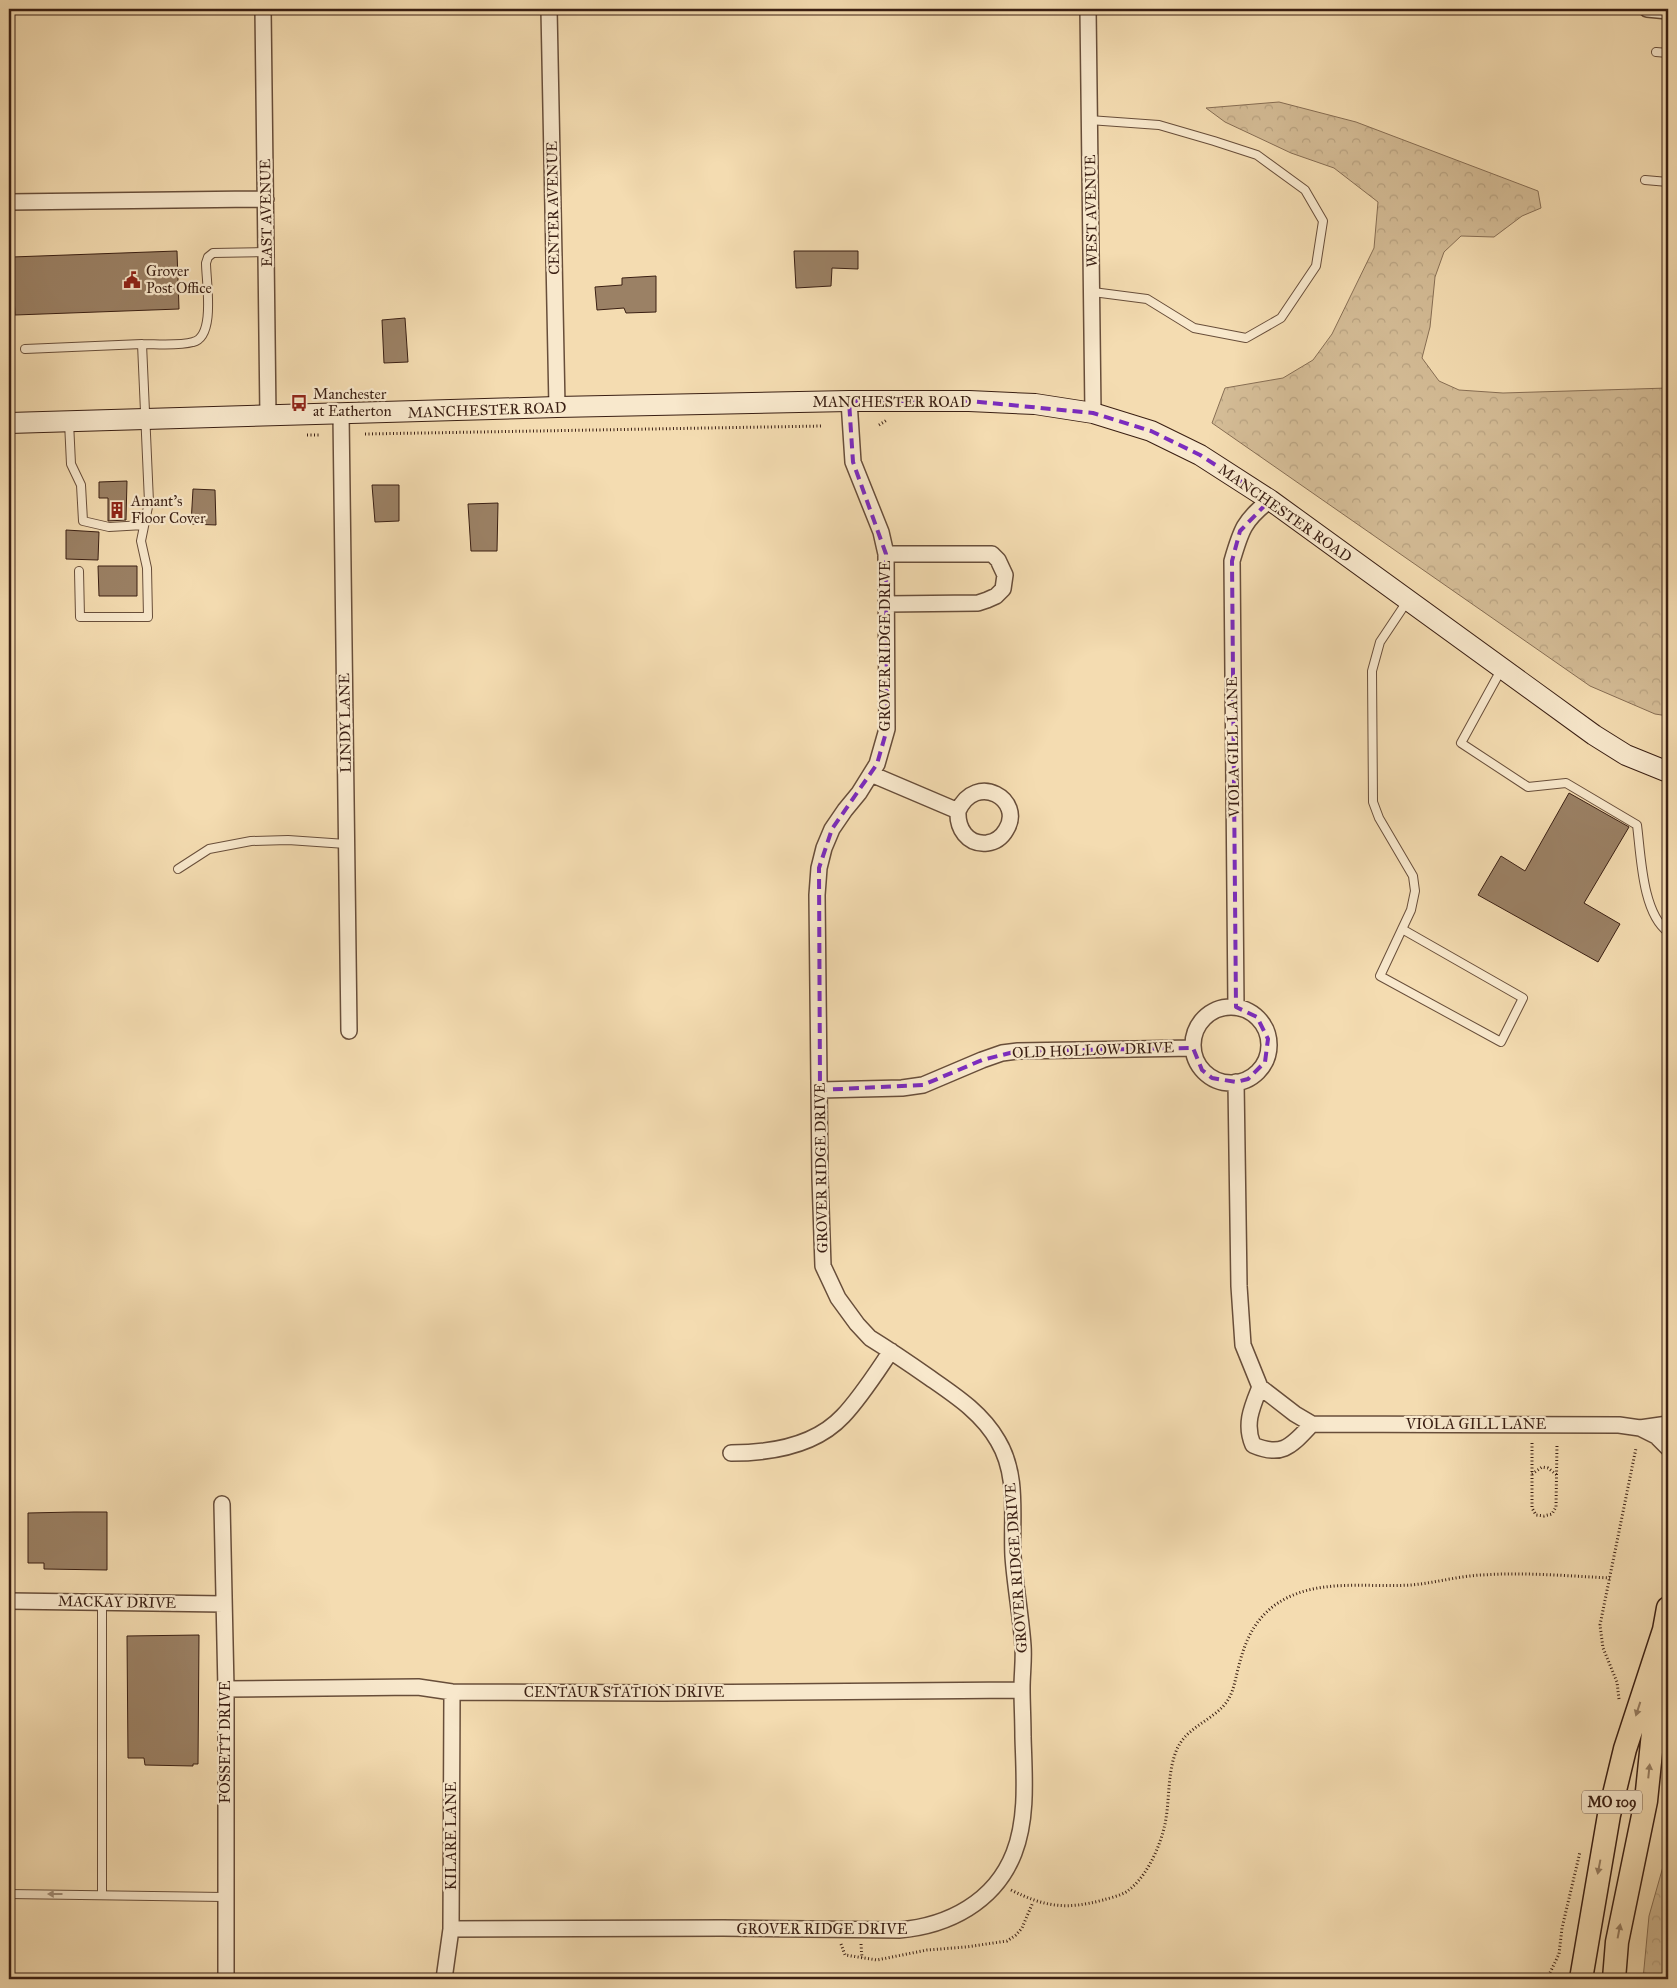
<svg xmlns="http://www.w3.org/2000/svg" width="1677" height="1988" viewBox="0 0 1677 1988" font-family="'IM FELL Great Primer',serif">
<defs>
<pattern id="forest-crowns" width="20" height="18" patternUnits="userSpaceOnUse" patternTransform="scale(1.25)"><rect width="20" height="18" fill="#d4bc96"/><path d="M2 6a3 3 0 1 1 6 0M12 15a3 3 0 1 1 6 0" fill="none" stroke="#b7a180"/></pattern>
</defs>
<rect width="100%" height="100%" fill="#f4dcb1"/>
<filter id="stains"><feTurbulence type="fractalNoise" baseFrequency=".004" numOctaves="4"/><feColorMatrix values="0 0 0 0 .2 0 0 0 0 .09 0 0 0 0 .02 0 0 0 .5 -.17"/></filter>
<radialGradient id="worn" r=".72"><stop offset=".6" stop-color="#630" stop-opacity="0"/><stop offset="1" stop-color="#630" stop-opacity=".3"/></radialGradient>
<path fill="url(#forest-crowns)" stroke="#876e54" d="M1279 102 1356 122 1538 191 1541 208 1522 216 1494 237 1461 236 1444 252 1435 277 1430 327 1422 358 1439 381 1459 390 1503 393 1668 388V716L1655 714 1590 686 1212 423 1225 388 1283 378 1313 360 1332 334 1374 248 1378 202 1334 168 1291 153 1225 122 1206 108Z
M1668 1849V1979H1643L1649 1916Z"/>
<path fill="#9b8165" stroke="#3a1f13" d="M177 251 179 309 15 315 12 257Z
M794 251H858V269L832 268 831 286 796 288Z
M656 276V312L626 313 624 308 597 310 595 287 622 285V278Z
M405 318 408 362 384 363 382 320Z
M127 481 126 520 108 521V498H99V482Z
M372 485H399V521L375 522Z
M193 489 215 490 216 525 191 524Z
M498 503 497 551H471L468 504Z
M66 530 99 532 98 560 66 559Z
M98 566H137V596H99Z
M1569 793 1629 827 1584 903 1620 924 1598 962 1478 895 1501 856 1525 871Z
M74 1512H107V1570L44 1569V1563H28V1513Z
M199 1635 198 1764H193V1766L145 1765 144 1758H128L127 1636Z"/>
<g fill="none" stroke-linecap="round" stroke-linejoin="round">
<g stroke="#684e3a" stroke-width="10">
<path id="lane" d="M1656 52 1668 53
M1089 120 1159 125 1214 141 1257 155 1305 190 1323 221 1316 266 1281 318 1246 338 1194 328 1147 299 1093 292
M1645 180 1668 182
M142 344C157 344 179 346 193 342 216 337 206 281 206 263L208 257 213 253 267 252
M25 349 142 344 149 502 141 541 147 568 148 617H80L79 571
M69 422 71 464 81 485 83 521 109 527 144 525
M1501 670 1461 743 1528 787 1566 783 1637 825C1641 855 1642 913 1668 932
M178 869 209 849 251 841 288 840 346 844
M1402 929 1523 998 1501 1042 1380 976 1411 910 1415 891 1413 876 1379 818 1373 802 1372 671 1380 642 1408 600
M102 1602V1895
M9 1894 224 1897"/>
</g>
<g stroke="#684e3a" stroke-width="18">
<path id="street" d="M263 9 268 417
M549 9 557 407
M1088 9 1093 413
M1647 9 1668 11
M9 202 266 199
M341 414 349 1031
M886 554H992L998 560 1005 575 1003 589 996 596 987 600 978 603 886 604
M871 774 958 811C976 771 1025 800 1006 830 1002 837 995 842 987 843 967 845 957 828 958 811
M1236 1007 1232 561C1241 530 1244 520 1270 500
M1193 1045a38 38 0 1 1 76 0a38 38 0 1 1-76 0Z
M1236 1082 1239 1286 1243 1345 1260 1387 1295 1414 1312 1424 1619 1425 1640 1428 1668 1424
M820 1090 902 1088 923 1085 982 1060 1002 1053 1018 1051 1193 1048
M1260 1387C1252 1407 1244 1424 1253 1445 1283 1458 1292 1445 1312 1424
M1640 1428 1656 1436 1668 1448
M731 1453C770 1453 815 1446 843 1416 861 1397 876 1373 891 1351
M222 1504 226 1689V1979
M9 1601 224 1604
M226 1689 418 1687 452 1692 663 1693 1022 1690
M451 1929 723 1928 899 1930C948 1926 995 1902 1014 1853 1028 1817 1024 1774 1023 1737 1023 1720 1022 1704 1022 1688 1022 1674 1024 1660 1023 1646 1021 1616 1015 1586 1013 1556 1011 1518 1019 1476 998 1441 982 1413 956 1396 930 1378 910 1364 891 1351 870 1338L857 1324 838 1298 823 1266 820 1178 817 895 819 868 824 848 832 829 845 810 859 793 877 764 887 729 886 554 881 532 853 462 849 401
M444 1979 451 1929 452 1692"/>
</g>
<g stroke="#3a1f13" stroke-width="22">
<path id="secondary" d="M9 423 557 407 849 401H969L1035 404 1093 413 1151 431 1200 455 1270 500 1594 735 1626 755 1668 772"/>
</g>
<g stroke="#3a1f13" stroke-width="25">
<path id="primary" d="M1581 1979 1609 1815 1625 1749 1664 1630 1668 1608
M1614 1979 1617 1942 1646 1801 1659 1674"/>
</g>
<path stroke="#3a1f13" stroke-width="3" stroke-dasharray="1 2.5" stroke-linecap="butt" d="M879 425 887 420
M365 434 822 426
M307 435H321
M1532 1443V1508L1536 1515 1544 1516 1552 1514 1556 1507 1557 1444
M1532 1474 1542 1467 1548 1468 1557 1475
M1619 1699 1617 1682 1603 1648 1600 1625 1636 1448
M1011 1890C1045 1907 1066 1910 1103 1900 1110 1898 1119 1896 1126 1892 1146 1879 1160 1847 1165 1824 1170 1800 1167 1772 1177 1749 1187 1726 1215 1720 1228 1700 1234 1690 1235 1680 1238 1669 1244 1644 1253 1621 1275 1605 1315 1577 1365 1588 1411 1585 1435 1583 1458 1576 1482 1575 1525 1572 1568 1576 1610 1578
M841 1944 845 1955 877 1960 927 1950 966 1947 1007 1941 1016 1935 1022 1928 1033 1902
M861 1944 862 1958
M1547 1979 1559 1954 1562 1928 1580 1852"/>
<use href="#lane" stroke="#f8e8cc" stroke-width="8"/>
<use href="#street" stroke="#f8e8cc" stroke-width="15"/>
<use href="#secondary" stroke="#f8e8cc" stroke-width="20"/>
<use href="#primary" stroke="#f4dcb1" stroke-width="22"/>
</g>
<defs><path id="oneway-solid" d="M-6-.8H1V-3.2L6.5 0L1 3.2V.8H-6Z" transform="scale(1.25)"/></defs>
<g fill="#977e62">
<use href="#oneway-solid" transform="translate(1638 1709) rotate(108)"/>
<use href="#oneway-solid" transform="translate(1649 1771) rotate(-84)"/>
<use href="#oneway-solid" transform="translate(1599 1867) rotate(101)"/>
<use href="#oneway-solid" transform="translate(1619 1931) rotate(-79)"/>
</g>
<use fill="#a28e79" href="#oneway-solid" transform="translate(55 1894) rotate(-180)"/>
<path fill="none" stroke="#7b2cbf" stroke-width="4" stroke-dasharray="10 6" stroke-linejoin="round" d="M849 401H969L1093 413 1151 431 1200 455 1270 500 1240 531 1232 561 1236 1007 1257 1017 1268 1039 1265 1062 1248 1079 1236 1082 1212 1078 1202 1070 1193 1048 1018 1051 982 1060 923 1085 820 1090 819 868 832 829 877 764 887 729 886 554 853 462Z"/>
<defs>
<g id="civic-bare" transform="scale(1.35)"><path d="M-.6-6.5H3V-4.5H.6V-3L4-1V1h2V6H-6V1h2V-1L-.6-3ZM-1.2 2.5V6h2.4V2.5Z" fill="#8f2418" stroke="#f8e8cc" stroke-width="2.5" paint-order="stroke"/></g>
<g id="bus-bare" transform="scale(1.35)"><path d="M-5-6H5V4H4V6H2V4H-2V6H-4V4H-5ZM-3.5-4V0h7V-4ZM-3.5 1.2v1.5H-2V1.2ZM2 1.2v1.5H3.5V1.2Z" fill="#8f2418" stroke="#f8e8cc" stroke-width="2.5" paint-order="stroke"/></g>
<g id="building-bare" transform="scale(1.35)"><path d="M-4-6H4V6H1V3H-1V6H-4ZM-2.5-4.3h1.7v1.8h-1.7ZM.8-4.3h1.7v1.8H.8ZM-2.5-1h1.7V.8h-1.7ZM.8-1h1.7V.8H.8Z" fill="#8f2418" stroke="#f8e8cc" stroke-width="2.5" paint-order="stroke"/></g>
</defs>
<g fill-rule="evenodd">
<use href="#civic-bare" x="132" y="280"/>
<use href="#bus-bare" x="299" y="403"/>
<use href="#building-bare" x="117" y="510"/>
</g>
<g text-anchor="middle" stroke-width="4.5" stroke-linejoin="round" paint-order="stroke">
<rect fill="#f8e8cc" stroke="#735b4a" stroke-width="1" x="1582" y="1790.5" width="60" height="23" rx="4"/>
<g font-size="14" font-weight="bold" fill="#3a1f13">
<text x="1612" y="1807">MO 109</text>
</g>
<g font-size="15" fill="#3a1f13" stroke="#f8e8cc">
<text transform="translate(553 208) rotate(-91)" y="5">CENTER AVENUE</text>
<text transform="translate(1091 211) rotate(-91)" y="5">WEST AVENUE</text>
<text transform="translate(266 213) rotate(-91)" y="5">EAST AVENUE</text>
<text x="892" y="407">MANCHESTER ROAD</text>
<text transform="translate(487 410) rotate(-2)" y="5">MANCHESTER ROAD</text>
<text transform="translate(1285 513) rotate(35)" y="5">MANCHESTER ROAD</text>
<text transform="translate(885 646) rotate(-90)" y="5">GROVER RIDGE DRIVE</text>
<text transform="translate(345 723) rotate(-91)" y="5">LINDY LANE</text>
<text transform="translate(1233 747) rotate(-91)" y="5">VIOLA GILL LANE</text>
<text transform="translate(1093 1050) rotate(-2)" y="5">OLD HOLLOW DRIVE</text>
<text transform="translate(821 1168) rotate(-91)" y="5">GROVER RIDGE DRIVE</text>
<text x="1476" y="1429">VIOLA GILL LANE</text>
<text transform="translate(1016 1568) rotate(-94)" y="5">GROVER RIDGE DRIVE</text>
<text transform="translate(117 1602) rotate(1)" y="5">MACKAY DRIVE</text>
<text x="624" y="1697">CENTAUR STATION DRIVE</text>
<text transform="translate(225 1742) rotate(-90)" y="5">FOSSETT DRIVE</text>
<text transform="translate(451 1836) rotate(-90)" y="5">KILARE LANE</text>
<text x="822" y="1934">GROVER RIDGE DRIVE</text>
</g>
<g font-size="15" fill="#3a1f13" stroke="#f8e8cc" text-anchor="start">
<text x="146" y="276">Grover<tspan x="146" dy="17">Post Office</tspan></text>
<text x="313" y="399">Manchester<tspan x="313" dy="17">at Eatherton</tspan></text>
<text x="131" y="506">Amant's<tspan x="131" dy="17">Floor Cover</tspan></text>
</g>
</g>
<rect width="1677" height="1988" fill="none" stroke="#f4dcb1" stroke-width="30"/>
<rect x="10" y="10" width="1657" height="1968" fill="none" stroke="#3a1f13" stroke-width="2.5"/>
<rect x="15" y="15" width="1647" height="1958" fill="none" stroke="#3a1f13"/>
<rect width="100%" height="100%" filter="url(#stains)"/>
<rect width="100%" height="100%" fill="url(#worn)"/>
</svg>
